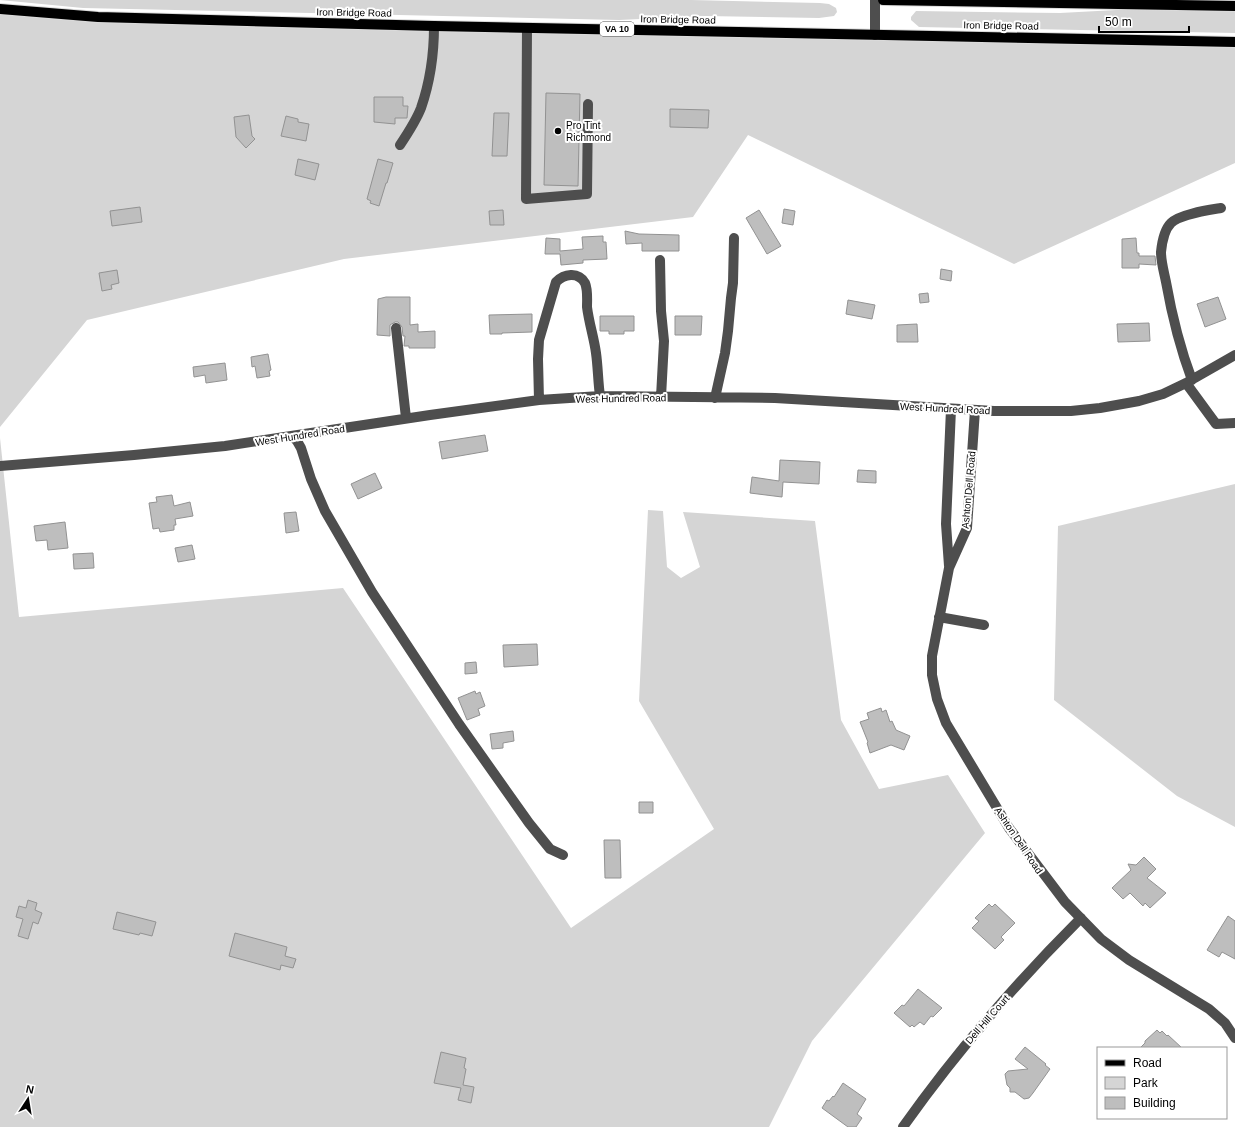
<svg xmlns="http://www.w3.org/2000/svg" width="1235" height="1127" viewBox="0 0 1235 1127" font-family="Arial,sans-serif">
<rect width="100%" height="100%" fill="#fff"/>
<path fill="#d5d5d5" d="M0 0H691L820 3 829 4 836 8 837 12 834 16 819 18 705 16 619 20 83 8Z
M1135 9 1235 11V33L919 27 911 20V17L916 11 1060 13Z
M0 11 1235 44V163L1014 264 748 135 693 217 344 259 87 320 0 427Z
M0 438 19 617 343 588 571 928 714 829 639 701 648 510 663 511 667 567 681 578 700 567 683 512 815 521 841 720 879 789 948 775 985 833 812 1041 769 1127H0Z
M1235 484V827L1177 796 1054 700 1058 526Z"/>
<path fill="#bebebe" stroke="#929292" d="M546 93 580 94 578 186 544 185Z
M374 97H403V106H408L407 118H395V124L374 122Z
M670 109 709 110 708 128 670 127Z
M494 113H509L507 156H492Z
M249 115 252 136 255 139 246 148 236 137 234 117Z
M286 116 298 119V122L309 124 306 141 281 136Z
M298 159 319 164 315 180 295 175Z
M378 159 393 163 387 183H386L379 206 370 203 371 201 367 199Z
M140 207 142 222 112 226 110 211Z
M784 209 795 211 793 225 782 223Z
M503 210 504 225H490L489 211Z
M759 210 781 246 767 254 746 218Z
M625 231 639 234 679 235V251H642V243L626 244Z
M603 236V242H606L607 259 583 260V263L561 265 560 254H545L546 238 560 239V251L583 249 582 237Z
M1136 238 1137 253H1139V256H1155L1156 265 1139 264V268H1122V239Z
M941 269 952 271 951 281 940 279Z
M117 270 119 283 111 285 112 289 102 291 99 273Z
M928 293 929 302 920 303 919 294Z
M386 297H410V325L418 324V332L435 331V348H409V346H404L405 336H403L402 327 398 322H395L390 325V336L377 335 378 299Z
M1218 297 1226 319 1205 327 1197 304Z
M848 300 875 305 872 319 846 314Z
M532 314V332L502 333V334H490L489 315Z
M600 316H634V331H624V334H609V331H600Z
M675 316H702L701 335H675Z
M1149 323 1150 341 1118 342 1117 324Z
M917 324 918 342H897V325Z
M268 354 271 370 269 371 270 376 257 378 255 366 252 367 251 357Z
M225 363 227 380 206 383 205 375 194 377 193 367Z
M485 435 488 451 442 459 439 442Z
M780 460 820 462 819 484 783 482 782 497 750 493 752 477 779 481Z
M858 470 876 471V483L857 482Z
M375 473 382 488 358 499 351 484Z
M172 495 174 506 190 502 193 516 175 519 176 525H174V530L160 532 159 528 153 529 149 503 157 502 156 497Z
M296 512 299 531 286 533 284 513Z
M65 522 68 548 48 550 47 540 36 541 34 526Z
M192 545 195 559 178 562 175 548Z
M93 553 94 568 74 569 73 554Z
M537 644 538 665 504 667 503 645Z
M476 662 477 673 465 674V663Z
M475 691 476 694 480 692 485 706 478 709 480 715 467 720 458 698Z
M881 708 882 712 886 710 890 722 892 721 896 730 910 736 904 750 891 745 870 753 867 743 868 742 860 722 869 719 867 713Z
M513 731 514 741 503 743V748L492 749 490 734Z
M639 802H653V813H639Z
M604 840H620L621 878H605Z
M1144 857 1156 869 1147 878 1166 893 1150 908 1145 903 1143 906 1130 893 1123 899 1112 888 1131 870 1128 864 1136 865Z
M28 900 37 903 35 910 42 913 38 924 33 922 28 939 18 936 23 919 16 917 19 906 26 908Z
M989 904 992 907 995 904 1015 923 1001 937 1004 940 995 949 972 928 979 921 975 918Z
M117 912 156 922 152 936 140 933 139 935 113 929Z
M1228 916 1235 921V959L1222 952 1219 957 1207 950Z
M235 933 287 947 285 956 296 959 293 968 281 965 280 970 229 956Z
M918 989 942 1008 933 1017 931 1016 924 1025 920 1022 914 1027 912 1025 910 1027 894 1013 902 1005 904 1006Z
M1157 1030 1160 1033 1162 1031 1167 1036 1168 1035 1182 1048H1140L1145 1043V1041Z
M1025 1047 1046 1064 1045 1065 1050 1069 1033 1093 1029 1098 1024 1099 1015 1092H1010V1088L1007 1085 1005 1074 1008 1071 1028 1069 1015 1059Z
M441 1052 466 1058 464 1068 466 1069 463 1085 474 1087 471 1103 458 1100 461 1088 434 1083Z
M843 1083 866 1099 857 1114 862 1118 856 1127H848L822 1108 827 1100 829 1101 833 1096 834 1097Z"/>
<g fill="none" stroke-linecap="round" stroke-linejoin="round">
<g stroke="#dbdbdb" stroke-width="12">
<path id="major" d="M883 0 1235 6
M0 9 98 17 434 26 1235 42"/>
</g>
<path stroke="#4e4e4e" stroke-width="10" d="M527 28 526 199 587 194 588 104
M875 35V0
M400 145C408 133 416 121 421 108 430 82 434 53 434 26
M660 260 661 311 664 341 661 397
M396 328 406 418
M1192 380C1180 348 1172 316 1166 282 1164 272 1161 262 1161 252 1162 242 1164 230 1171 223 1180 214 1209 210 1221 208
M1186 383 1216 424 1235 423
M715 398 725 353 728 331 731 298 733 283 734 238
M539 400 538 359 539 340 556 282C564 274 578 271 585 283 588 290 587 300 587 307 589 323 594 338 596 353 598 367 598 382 600 396
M975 410 967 528 949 568 932 656V675L937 699 946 723 1009 828 1065 902 1101 939 1129 960 1209 1009 1225 1023 1235 1038
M292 436 297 441 301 448 311 479 325 511 372 592 459 724 529 823 550 849 563 855
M0 466 134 455 225 446 430 415 539 400 600 396 775 398 994 411H1071L1100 408 1139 401 1163 394 1186 383 1235 355
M949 566 946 524 951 409
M939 617 984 625
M903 1127C956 1052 1016 983 1081 918"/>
<use href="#major" stroke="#000" stroke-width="10"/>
</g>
<circle fill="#000" stroke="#fff" stroke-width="1.5" cx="558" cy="131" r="4"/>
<g text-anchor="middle" stroke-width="4" stroke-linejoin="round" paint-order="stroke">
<rect fill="#fff" stroke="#4c4c4c" stroke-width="1" x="600" y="22" width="34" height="14" rx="3"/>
<g font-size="9" font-weight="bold" fill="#000">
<text x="617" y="32">VA 10</text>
</g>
<g font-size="10" fill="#000" stroke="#fff">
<text transform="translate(354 12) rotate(1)" y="4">Iron Bridge Road</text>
<text transform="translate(678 19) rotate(1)" y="4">Iron Bridge Road</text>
<text transform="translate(1001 25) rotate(1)" y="4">Iron Bridge Road</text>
<text transform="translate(621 398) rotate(-1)" y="4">West Hundred Road</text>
<text transform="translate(945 408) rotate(3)" y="4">West Hundred Road</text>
<text transform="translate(300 435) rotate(-9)" y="4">West Hundred Road</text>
<text transform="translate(968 490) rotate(-85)" y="4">Ashton Dell Road</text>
<text transform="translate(1019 840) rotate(56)" y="4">Ashton Dell Road</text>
<text transform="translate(987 1019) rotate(-49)" y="4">Dell Hill Court</text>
</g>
<g font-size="10" fill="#000" stroke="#fff" text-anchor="start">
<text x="566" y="129">Pro Tint<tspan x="566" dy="12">Richmond</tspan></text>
</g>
</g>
<rect x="1097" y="1047" width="130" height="72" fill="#ffffff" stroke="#999999"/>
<rect x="1105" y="1060" width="20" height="6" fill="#000000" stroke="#999999"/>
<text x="1133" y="1067" font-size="12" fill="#000000">Road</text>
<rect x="1105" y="1077" width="20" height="12" fill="#d5d5d5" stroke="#999999"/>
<text x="1133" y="1087" font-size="12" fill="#000000">Park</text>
<rect x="1105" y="1097" width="20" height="12" fill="#bebebe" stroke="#999999"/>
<text x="1133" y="1107" font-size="12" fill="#000000">Building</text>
<g transform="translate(28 1099) rotate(12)" stroke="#ffffff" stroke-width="3" paint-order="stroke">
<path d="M0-3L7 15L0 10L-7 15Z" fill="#000000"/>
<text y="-6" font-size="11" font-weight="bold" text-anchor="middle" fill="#000000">N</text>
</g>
<path d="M1099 26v6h90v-6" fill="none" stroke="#000000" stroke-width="2"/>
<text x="1105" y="26" font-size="12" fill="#000000" stroke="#ffffff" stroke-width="3" paint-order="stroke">50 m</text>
</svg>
